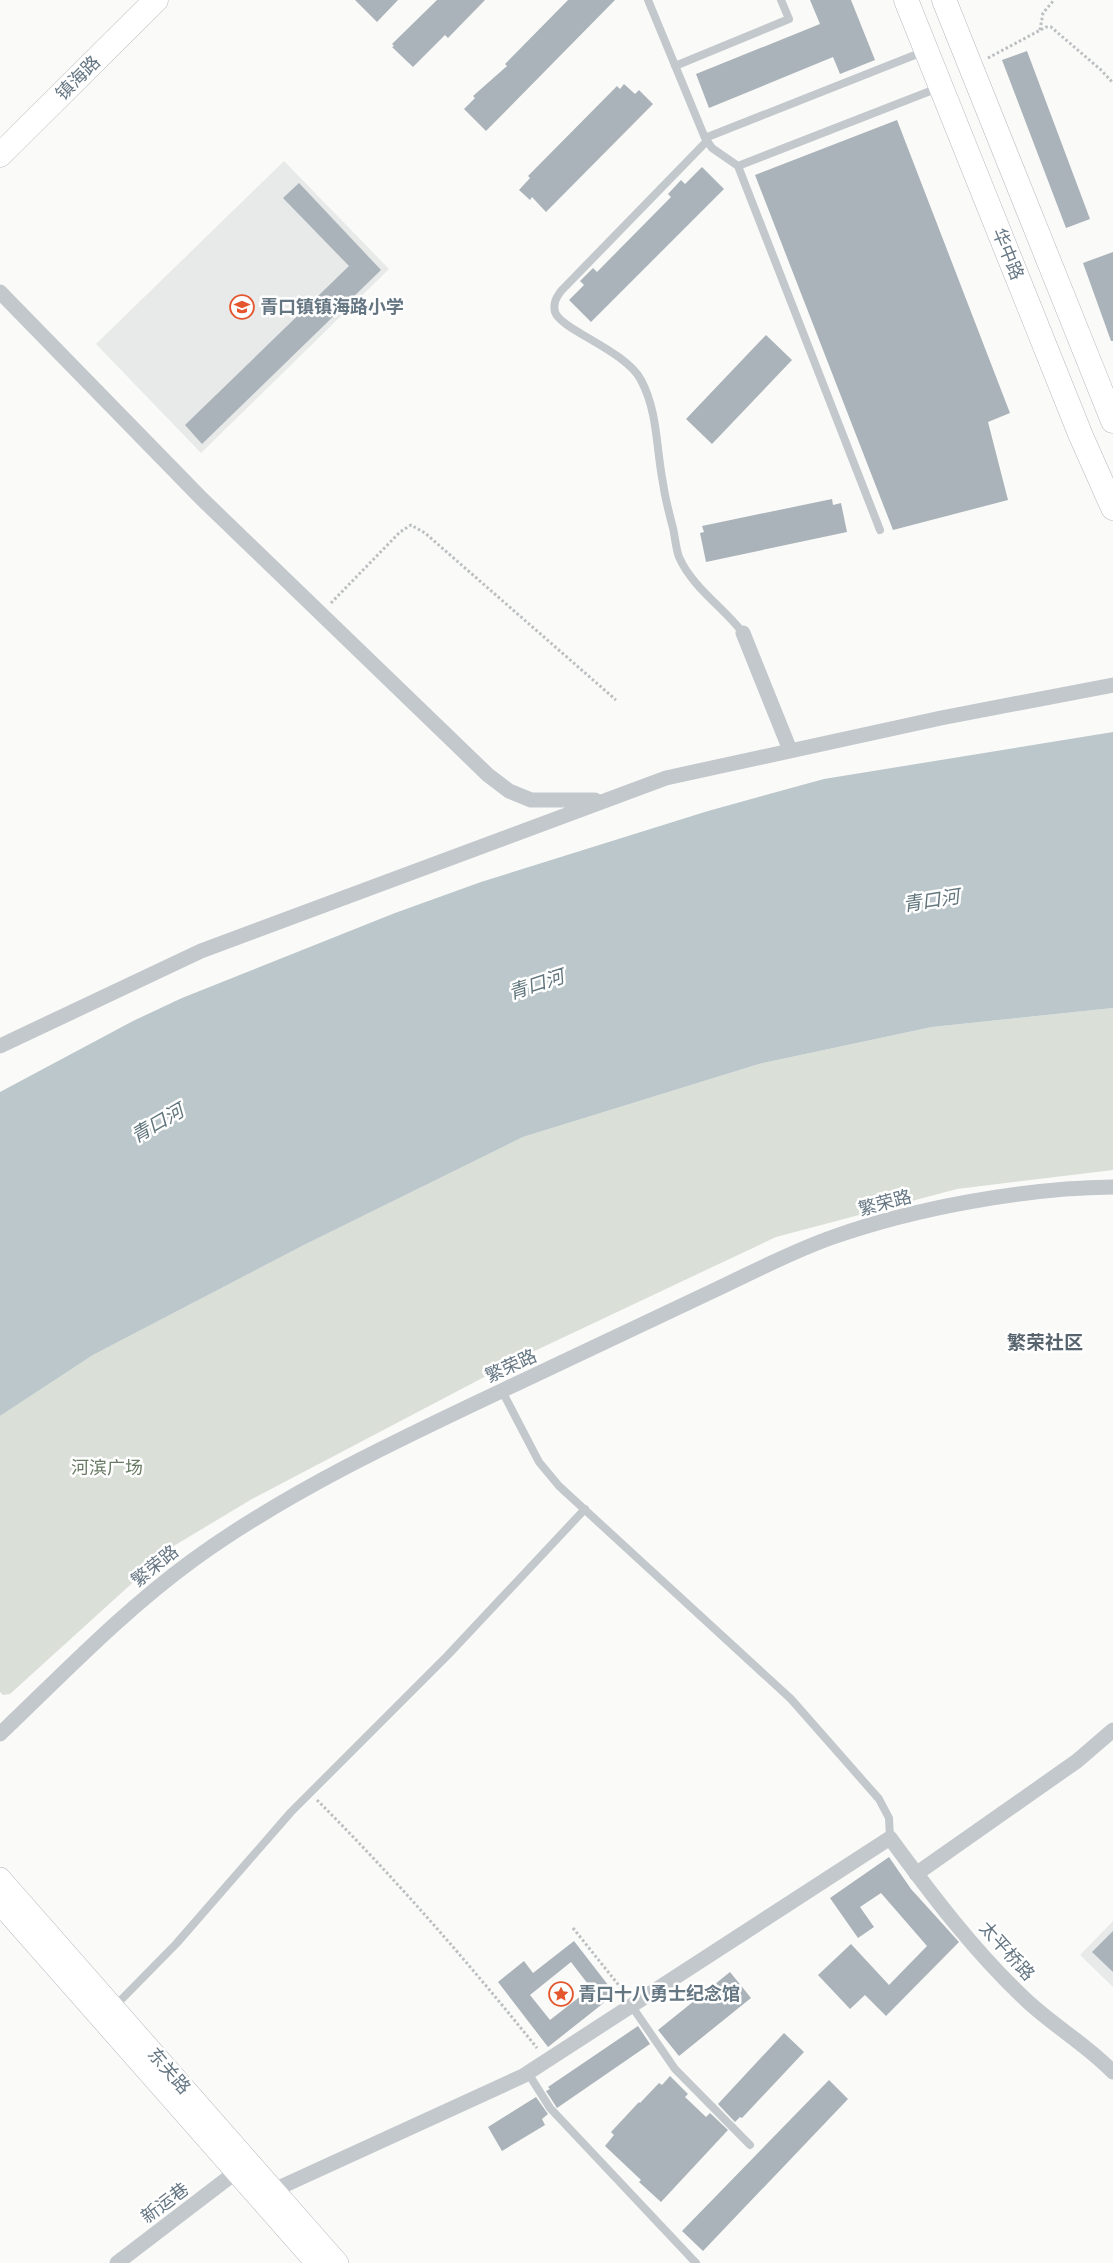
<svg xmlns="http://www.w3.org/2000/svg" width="1113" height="2263" viewBox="0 0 1113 2263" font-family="'DejaVu Sans','Noto Sans SC',sans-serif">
<rect width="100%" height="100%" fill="#fafaf8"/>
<path fill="#e8e9e9" d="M284 161 389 269 201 453 96 344Z
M1113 1921V1987L1080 1955Z"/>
<path fill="#dadfd7" d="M1113 1008V1170L957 1189 776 1237 526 1355 252 1499 172 1547 10 1694 3 1695 0 1692V1416L93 1355 304 1245 523 1137 759 1064 932 1027Z"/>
<path fill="#bbc7cb" d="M1113 732V1008L932 1027 759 1064 523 1137 304 1245 93 1355 0 1416V1092L133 1021 182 998 395 913 481 882 708 811 824 779Z"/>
<path fill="#aab3b9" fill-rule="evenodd" d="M355 0H398L377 22Z
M437 0H485L448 38 445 35 413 67 392 47 394 46 392 44Z
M568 0H615L486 131 464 109 475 98 473 96 507 66 505 64Z
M810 0H851L875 60 840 74 833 57 709 108 696 74 820 24Z
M1027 51 1090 219 1066 228 1002 60Z
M624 84 635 94 639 90 653 104 546 212 532 197 530 200 519 190 530 178 528 176 617 86 620 89Z
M897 120 1010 413 988 422 1008 500 893 530 755 175Z
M702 167 724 189 591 322 569 300 584 285 580 281 593 268 597 272 671 197 668 194 681 180 685 184Z
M299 183 381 270 202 444 185 425 349 266 283 198Z
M1113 252V341H1111L1083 263Z
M766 335 792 360 712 444 686 419Z
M832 499 833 505 841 503 847 532 706 562 700 533 704 532 702 526Z
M889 1857 911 1889 959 1942 886 2016 865 1995 850 2009 818 1975 851 1944 889 1985 927 1946 881 1893 860 1907 874 1927 858 1938 830 1898Z
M1113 1931V1972L1092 1952Z
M574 1941 615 1994 548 2047 498 1982 524 1961 533 1973ZM571 1962 591 1988 550 2020 530 1995Z
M730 1972 751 1998 679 2056 658 2030Z
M638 2026 650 2044 557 2108 546 2091 550 2089 548 2087Z
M784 2033 804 2052 742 2118 740 2117 735 2122 718 2104Z
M670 2076 688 2094 685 2097 706 2117 710 2113 728 2130 661 2202 639 2182 641 2180 605 2146 614 2135 611 2132 639 2102 640 2103 659 2083 662 2085Z
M829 2080 848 2099 703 2251 682 2231Z
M536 2097 548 2114 542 2119 545 2125 502 2151 488 2127Z"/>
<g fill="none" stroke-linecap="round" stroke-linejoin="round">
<g stroke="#b3babf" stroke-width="22">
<path id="secondary" d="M0 1878 338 2263
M0 1904 316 2263"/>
</g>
<g stroke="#b5babe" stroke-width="25">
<path id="primary" d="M906 0 1081 436 1113 508
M944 0 1113 421
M0 155 156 0"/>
</g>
<path stroke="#bbbfc2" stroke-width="3" stroke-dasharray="2.5 2.5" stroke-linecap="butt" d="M1040 30 1043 13 1054 0
M988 58 1046 27H1051L1101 70 1113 83
M331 603 400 532 411 525 425 533 616 700
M317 1800C395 1878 468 1962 537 2048
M573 1928 625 1993"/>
<path stroke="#c3c8cc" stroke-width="8" d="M648 0 705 138 712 148 738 166
M675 66 789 19 781 0
M705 138 925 51
M707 141 561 291C556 298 553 303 555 312 561 330 625 350 641 380 658 412 656 448 663 483 665 498 669 513 673 528 675 537 676 549 679 557 692 587 724 608 743 633
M880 530 738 166 938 88
M502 1391 539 1462 559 1486 791 1699 879 1799 889 1818 890 1838
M631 2005 675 2069 750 2145
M114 2007 176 1944 291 1812 448 1655 585 1509
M528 2073 550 2108 696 2263"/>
<path stroke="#c3c8cc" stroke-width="15" d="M0 292 202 499 488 775 509 791 531 800H595
M743 633 790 750
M0 1046 201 951 666 778 941 718 1113 685
M0 1734C63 1674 123 1611 193 1560 295 1486 419 1430 533 1376 595 1347 656 1318 717 1289 755 1271 793 1251 833 1237 915 1208 1025 1188 1113 1187
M916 1874 1077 1761 1113 1730
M274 2190 523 2076 890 1838C931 1894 974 1951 1025 1999 1052 2025 1086 2044 1113 2072
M117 2263 236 2172"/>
<use href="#secondary" stroke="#fff" stroke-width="21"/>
<use href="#primary" stroke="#fff" stroke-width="24"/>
</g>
<defs>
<g id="school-ring" transform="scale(1.25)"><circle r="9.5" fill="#fff" stroke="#e4572e" stroke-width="1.5"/><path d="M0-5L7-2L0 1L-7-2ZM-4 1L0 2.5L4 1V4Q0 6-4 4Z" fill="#e4572e"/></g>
<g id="sight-ring" transform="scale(1.25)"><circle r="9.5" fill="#fff" stroke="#e4572e" stroke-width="1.5"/><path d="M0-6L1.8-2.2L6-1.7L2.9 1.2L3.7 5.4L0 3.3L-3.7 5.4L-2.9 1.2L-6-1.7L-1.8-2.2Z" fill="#e4572e"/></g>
</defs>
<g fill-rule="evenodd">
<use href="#school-ring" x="242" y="307"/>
<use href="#sight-ring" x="561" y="1994"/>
</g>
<g text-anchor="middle" stroke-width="5" stroke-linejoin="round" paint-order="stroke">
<g font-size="18" fill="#657683" stroke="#fff">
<text transform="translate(78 78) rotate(-45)" y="6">镇海路</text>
<text transform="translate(1008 254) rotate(68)" y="6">华中路</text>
<text transform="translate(885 1203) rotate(-15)" y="6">繁荣路</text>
<text transform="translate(511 1366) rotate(-25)" y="6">繁荣路</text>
<text transform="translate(155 1566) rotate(-39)" y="6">繁荣路</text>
<text transform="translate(1007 1951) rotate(48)" y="6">太平桥路</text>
<text transform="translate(169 2071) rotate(49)" y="6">东关路</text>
<text transform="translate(165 2203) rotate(-37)" y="6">新运巷</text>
</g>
<g font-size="18" font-weight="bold" fill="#657683" stroke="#fff" text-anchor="start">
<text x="260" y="313">青口镇镇海路小学</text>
<text x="578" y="2000">青口十八勇士纪念馆</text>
</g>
<g font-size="18" fill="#687a64" stroke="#fff">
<text x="107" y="1474">河滨广场</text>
</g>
<g font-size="19" font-style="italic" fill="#60757c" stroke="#fff">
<text transform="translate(931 900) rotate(-9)" y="7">青口河</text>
<text transform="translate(536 984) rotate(-18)" y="7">青口河</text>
<text transform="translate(157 1123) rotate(-30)" y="7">青口河</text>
</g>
<g font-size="19" font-weight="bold" fill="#57646e" stroke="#fff">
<text x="1045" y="1349">繁荣社区</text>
</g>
</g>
</svg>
